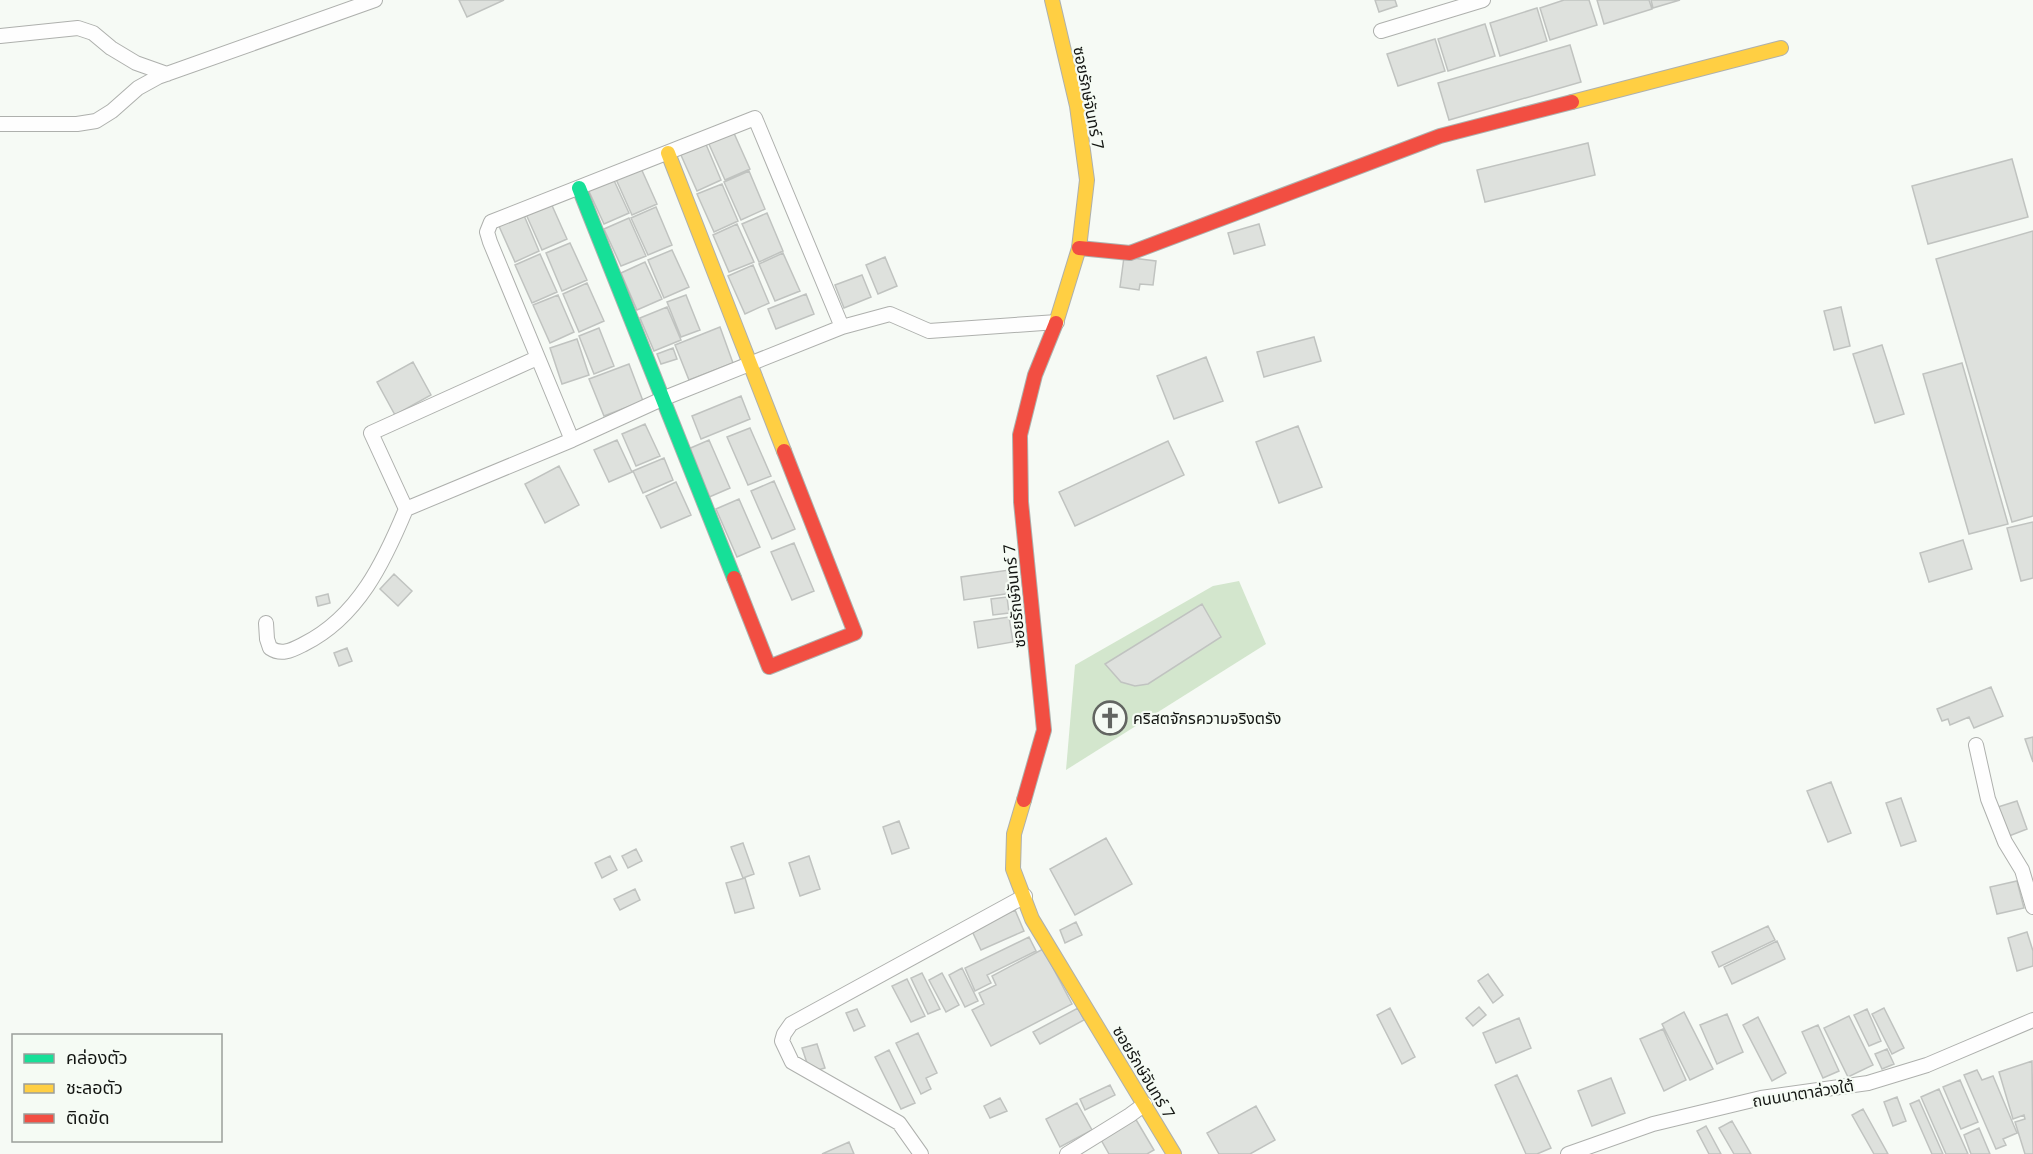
<svg xmlns="http://www.w3.org/2000/svg" width="2033" height="1154" viewBox="0 0 2033 1154" font-family="Lato,'Noto Sans Thai',sans-serif">
<rect width="100%" height="100%" fill="#f6faf5"/>
<path fill="#d3e6cd" d="M1239 581 1266 644 1066 770 1075 665 1213 586Z"/>
<path fill="#dee1dd" stroke="#c0c3c0" stroke-width="1.5" d="M459 0H504L467 17Z
M1375 0H1395L1397 6 1379 12Z
M1564 0H1589L1597 25 1550 40 1540 8Z
M1597 0H1649L1652 9 1604 24Z
M1651 0H1680L1653 8Z
M1537 8 1547 41 1500 56 1490 23Z
M1485 24 1495 56 1448 71 1438 39Z
M1435 39 1445 71 1398 86 1387 54Z
M1570 45 1581 82 1449 120 1438 83Z
M733 131 750 169 725 180 708 142Z
M705 142 721 180 697 191 680 153Z
M1588 143 1595 175 1485 202 1477 170Z
M2012 159 2028 217 1928 244 1912 186Z
M640 166 657 204 632 215 615 177Z
M749 171 765 209 741 220 724 182Z
M612 176 629 213 604 224 587 187Z
M722 184 738 221 714 232 697 194Z
M550 201 567 239 542 250 525 212Z
M656 207 672 245 648 255 631 218Z
M523 213 539 251 515 262 498 224Z
M767 213 783 251 759 262 742 224Z
M629 218 646 256 621 266 604 229Z
M737 224 754 262 729 272 713 235Z
M1259 224 1265 245 1234 254 1228 233Z
M2033 231V516L2012 522 1936 259Z
M570 243 587 280 562 291 546 253Z
M672 250 689 287 664 298 648 260Z
M783 253 800 291 775 301 759 264Z
M540 254 557 292 532 303 515 265Z
M885 257 897 286 878 294 866 265Z
M1124 257 1156 261 1153 285 1140 284 1139 290 1120 287Z
M645 262 662 299 637 310 621 273Z
M753 265 769 303 745 314 728 276Z
M862 275 871 297 844 308 835 285Z
M587 283 604 321 579 332 563 294Z
M806 294 814 314 776 329 768 309Z
M558 295 574 332 550 343 533 305Z
M686 295 700 330 681 337 667 302Z
M667 307 681 340 654 351 640 318Z
M1841 307 1850 346 1834 350 1824 311Z
M720 327 733 363 689 380 675 345Z
M599 328 614 366 594 374 579 336Z
M1314 337 1321 361 1264 377 1257 352Z
M577 339 589 375 562 384 550 348Z
M1882 345 1904 414 1875 423 1853 354Z
M673 348 677 359 661 364 657 354Z
M1206 357 1223 401 1174 419 1157 376Z
M413 362 431 395 395 415 377 382Z
M1962 363 2008 524 1969 534 1923 374Z
M629 364 643 401 604 416 589 379Z
M741 396 750 419 701 439 692 416Z
M645 424 660 456 636 466 622 434Z
M1298 426 1322 487 1279 503 1256 442Z
M750 428 771 476 748 485 727 437Z
M617 440 632 472 609 482 594 450Z
M709 440 730 488 707 498 686 450Z
M1168 441 1184 475 1075 526 1059 492Z
M664 458 673 480 643 493 633 471Z
M559 466 579 505 545 523 525 484Z
M774 481 795 529 772 539 751 491Z
M676 482 691 515 661 528 646 496Z
M739 499 760 547 737 557 716 509Z
M2033 522V578L2021 581 2007 528Z
M1963 540 1972 569 1929 582 1920 553Z
M794 543 814 591 792 600 771 552Z
M1009 570 1012 593 964 600 961 577Z
M394 574 412 591 398 606 380 589Z
M328 594 330 603 318 606 316 597Z
M1007 597 1009 613 993 615 991 599Z
M1202 604 1221 637 1148 684 1135 686 1121 682 1105 664Z
M1009 617 1013 642 978 648 974 622Z
M347 648 352 661 339 666 334 653Z
M1991 687 2003 716 1974 728 1969 717 1950 725 1948 719 1942 721 1937 709Z
M2033 737V762L2025 739Z
M1831 782 1851 833 1828 842 1807 791Z
M1901 798 1916 841 1901 846 1886 803Z
M2017 801 2027 829 2009 836 1998 807Z
M899 821 909 848 892 854 883 827Z
M1106 838 1132 884 1075 915 1050 869Z
M743 843 754 874 743 878 731 847Z
M636 849 642 861 628 868 622 856Z
M610 856 617 870 602 878 595 863Z
M809 856 820 889 800 896 789 863Z
M745 878 754 908 735 913 726 883Z
M2017 881 2024 908 1997 914 1990 887Z
M635 889 640 900 620 910 614 899Z
M1015 910 1024 931 981 950 971 929Z
M1076 922 1082 935 1065 943 1060 930Z
M1768 926 1775 940 1719 967 1712 952Z
M2027 932 2033 951V966L2017 971 2008 938Z
M1029 937 1036 951 987 975 991 983 975 991 965 968Z
M1777 941 1785 959 1732 984 1724 967Z
M1043 949 1072 1004 991 1046 972 1010 984 1004 979 993 996 985 992 976Z
M962 968 978 1001 965 1007 949 975Z
M922 973 940 1009 928 1014 911 978Z
M942 973 959 1005 946 1012 929 980Z
M1488 974 1503 995 1493 1003 1478 981Z
M907 979 925 1016 911 1022 892 986Z
M1479 1007 1486 1015 1473 1026 1466 1018Z
M1078 1008 1084 1020 1040 1044 1033 1032Z
M1390 1008 1415 1057 1402 1064 1377 1015Z
M1884 1008 1904 1048 1892 1054 1872 1014Z
M857 1009 865 1026 854 1031 846 1013Z
M1867 1009 1881 1041 1869 1046 1854 1015Z
M1684 1012 1713 1069 1690 1080 1662 1024Z
M1727 1014 1743 1052 1717 1064 1700 1025Z
M1849 1016 1873 1065 1848 1077 1824 1028Z
M1758 1017 1786 1073 1772 1081 1743 1025Z
M1519 1018 1531 1048 1496 1063 1483 1033Z
M1818 1025 1839 1071 1823 1078 1802 1032Z
M1663 1029 1686 1080 1664 1091 1640 1039Z
M918 1033 937 1073 926 1078 931 1089 921 1094 896 1043Z
M817 1044 825 1068 810 1072 802 1048Z
M1887 1049 1894 1064 1882 1069 1875 1054Z
M889 1050 915 1103 901 1109 875 1057Z
M2032 1061 2033 1154H2025L2015 1122 2025 1119 2024 1115 2013 1119 1999 1072Z
M1977 1070 1982 1080 1993 1076 2017 1133 2003 1139 2006 1145 1996 1149 1964 1075Z
M1517 1075 1551 1148 1537 1154H1526L1495 1085Z
M1611 1078 1625 1113 1592 1126 1578 1091Z
M1960 1080 1978 1122 1961 1129 1943 1087Z
M1110 1085 1115 1095 1085 1110 1080 1099Z
M1939 1089 1968 1154H1946L1921 1097Z
M1897 1097 1906 1121 1893 1126 1884 1102Z
M1000 1098 1007 1111 990 1118 984 1106Z
M1919 1100 1943 1154H1932L1910 1104Z
M1077 1103 1092 1130 1060 1147 1046 1119Z
M1256 1106 1275 1140 1250 1154H1219L1207 1133Z
M1863 1109 1888 1154H1874L1852 1115Z
M1135 1118 1154 1150 1147 1154H1109L1100 1138Z
M1732 1121 1751 1154H1734L1719 1128Z
M1706 1126 1721 1154H1709L1697 1131Z
M1979 1128 1990 1154H1971L1964 1135Z
M849 1142 854 1154H822Z"/>
<g fill="none" stroke-linecap="round" stroke-linejoin="round">
<g stroke="#aeb0ad" stroke-width="16">
<path id="street" d="M1381 31 1483 0
M0 36 78 28 93 33 111 48 136 63 167 74
M0 124H77L96 121 112 111 138 88 158 77 375 0
M572 440 490 242 487 232 491 222 755 118 842 327
M406 509 371 433 537 358
M266 623 267 639 270 648C282 656 292 650 304 644 358 617 384 562 406 509L572 440 662 399 842 327 890 314 929 331 1057 322
M1976 745 1988 799 2005 842 2022 870 2033 907
M921 1154 899 1123 792 1062 782 1041 784 1034 791 1024 1025 896
M1067 1154 1130 1115 1145 1104
M1568 1154 1653 1124 1761 1098 1868 1083 1927 1065 2033 1020"/>
</g>
<g stroke="#aeb0ad" stroke-width="16">
<path id="fast" d="M579 188 734 578"/>
</g>
<g stroke="#aeb0ad" stroke-width="16">
<path id="slow" d="M1052 0 1077 106 1087 180 1079 248 1056 323
M1572 102 1781 48
M668 153 784 451
M1024 800 1014 834 1013 869 1032 919 1174 1154"/>
</g>
<g stroke="#aeb0ad" stroke-width="16">
<path id="jam" d="M1079 248 1130 253 1440 136 1572 102
M734 578 769 667 855 633 784 451
M1024 800 1044 730 1021 502 1020 435 1035 375 1056 323"/>
</g>
<use href="#street" stroke="#fefefe" stroke-width="14"/>
<use href="#fast" stroke="#16e098" stroke-width="14"/>
<use href="#slow" stroke="#ffcf43" stroke-width="14"/>
<use href="#jam" stroke="#f24e42" stroke-width="14"/>
</g>
<defs>
<g id="church-ring" transform="scale(1.725)"><circle r="9.5" fill="#f5fbf4" stroke="#626561" stroke-width="1.5"/><path d="M-1.2-6h2.4v3.5h3.3v2.4h-3.3V6h-2.4V-.1h-3.3v-2.4h3.3Z" fill="#626561"/></g>
</defs>
<g fill-rule="evenodd">
<use href="#church-ring" x="1110" y="718"/>
</g>
<g text-anchor="middle" stroke-width="4.5" stroke-linejoin="round" paint-order="stroke">
<g font-size="16" fill="#131512" stroke="#f5fbf4">
<text transform="translate(1089 98) rotate(79)" y="6">ซอยรักษ์จันทร์ 7</text>
<text transform="translate(1014 596) rotate(-96)" y="6">ซอยรักษ์จันทร์ 7</text>
<text transform="translate(1144 1072) rotate(59)" y="6">ซอยรักษ์จันทร์ 7</text>
<text transform="translate(1803 1093) rotate(-9)" y="6">ถนนนาตาล่วงใต้</text>
</g>
<g font-size="16" fill="#131512" stroke="#f5fbf4" text-anchor="start">
<text x="1133" y="724">คริสตจักรความจริงตรัง</text>
</g>
</g>
<rect x="12" y="1034" width="210" height="108" fill="#f5fbf4" stroke="#9b9f9a" stroke-width="1.5"/>
<rect x="24" y="1054" width="30" height="9" fill="#16e098" stroke="#9b9f9a" stroke-width="1.5"/>
<text x="66" y="1064" font-size="18" fill="#131512">คล่องตัว</text>
<rect x="24" y="1084" width="30" height="9" fill="#ffcf43" stroke="#9b9f9a" stroke-width="1.5"/>
<text x="66" y="1094" font-size="18" fill="#131512">ชะลอตัว</text>
<rect x="24" y="1114" width="30" height="9" fill="#f24e42" stroke="#9b9f9a" stroke-width="1.5"/>
<text x="66" y="1124" font-size="18" fill="#131512">ติดขัด</text>
</svg>
